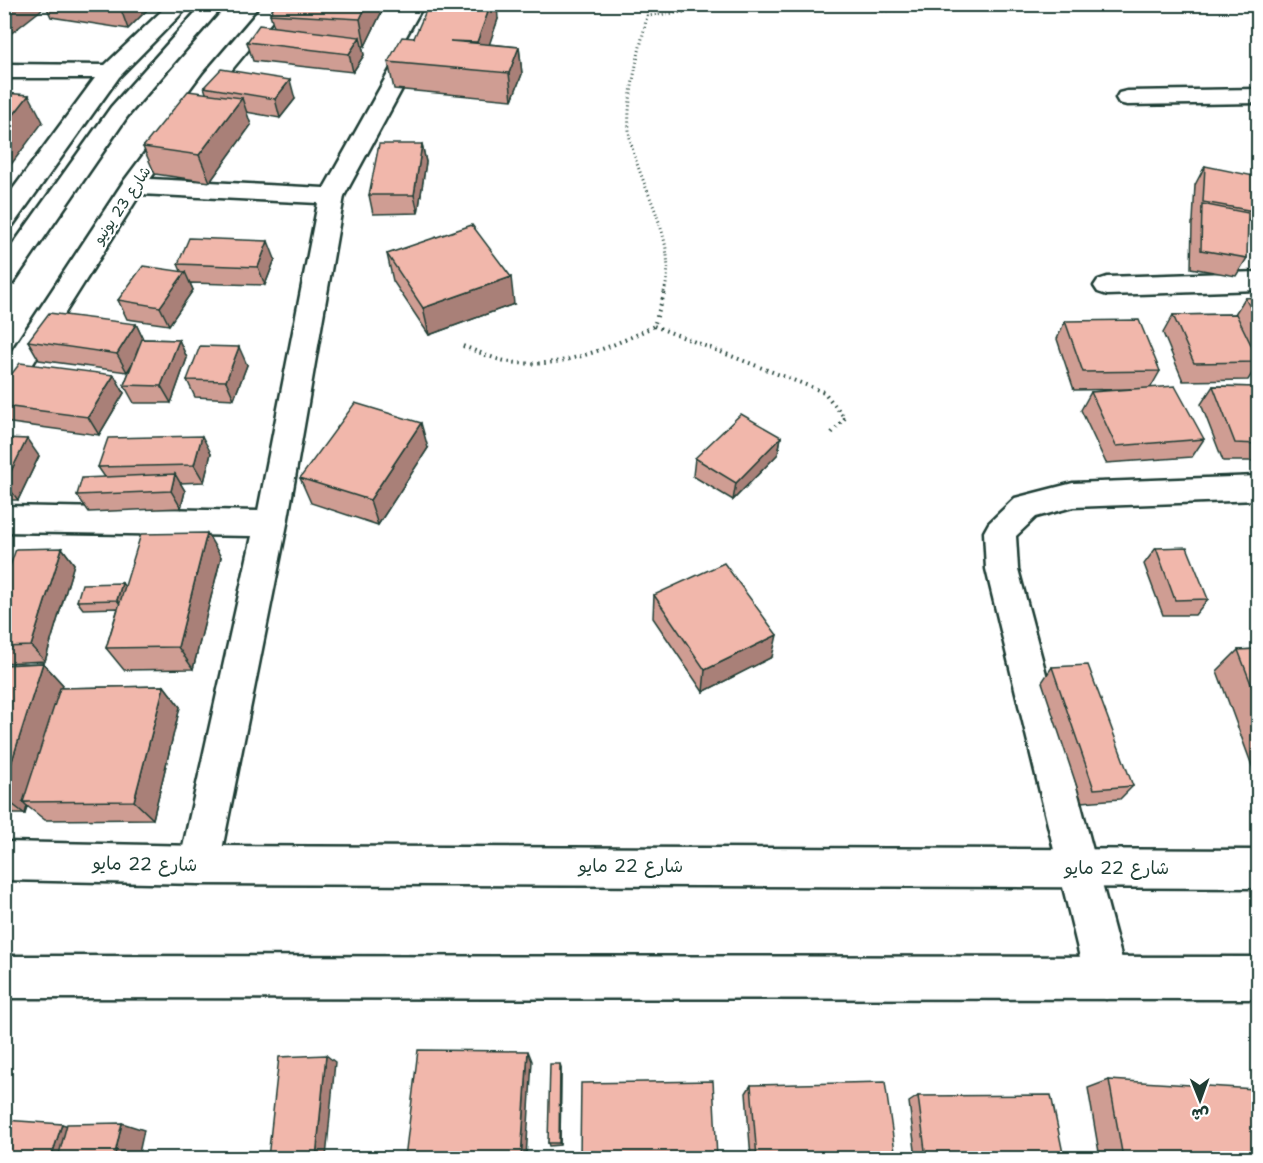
<svg xmlns="http://www.w3.org/2000/svg" width="1263" height="1163" viewBox="0 0 1263 1163" font-family="'Shantell Sans','Playpen Sans Arabic',sans-serif">
<rect width="100%" height="100%" fill="#fff"/>
<filter id="ink" filterUnits="userSpaceOnUse"><feTurbulence type="fractalNoise" baseFrequency=".0167" numOctaves="2"/><feDisplacementMap in="SourceGraphic" scale="12" xChannelSelector="R" yChannelSelector="G"/><feConvolveMatrix kernelMatrix="1 2 1 2 8 2 1 2 1" color-interpolation-filters="sRGB"/></filter>
<g filter="url(#ink)">
<g fill="none" stroke-linecap="round" stroke-linejoin="round">
<g stroke="#1f3d34" stroke-width="5">
<path id="minor" d="M169 4H191L119 77 13 225 4 227V201L95 78H4V64L105 65Z
M203 4H225L127 117 13 283 4 286V257L111 107Z
M264 4H286L220 84 150 179 324 188 427 4H448L344 196 287 524 219 865 213 879 199 884 185 879 179 865 252 536 4 532V506L258 511 318 203 140 194 14 394 4 397V363L124 181 204 74Z
M1258 89V103L1127 105 1119 103 1116 98 1119 93 1127 91Z
M1258 272V290L1107 295 1098 292 1094 286 1098 280 1107 277Z
M1258 476V500L1073 507 1036 517 1016 536 1018 569 1127 978 1121 993 1106 999 1091 993 1085 978 986 569 984 532 989 523 1015 498 1073 483Z"/>
</g>
<g stroke="#1f3d34" stroke-width="5">
<path id="major" d="M4 842 199 846 1258 850V888L199 884 4 880Z
M4 956 1258 957V999L4 998Z"/>
</g>
<path stroke="#1f3d34" stroke-width="3" stroke-dasharray="1 3" stroke-linecap="butt" d="M831 4 885 11 939 4
M664 292C680 241 639 187 630 138 624 104 640 50 647 16L759 4"/>
<path stroke="#1f3d34" stroke-width="4" stroke-dasharray="1.5 4.5" stroke-linecap="butt" d="M654 326 824 392 845 418 829 436
M463 346C479 352 495 360 511 362 561 370 611 347 654 326L665 291"/>
<use href="#minor" fill="#fff" fill-rule="evenodd"/>
<use href="#major" fill="#fff" fill-rule="evenodd"/>
</g>
<path fill="#cf9d93" stroke="#1f3d34" stroke-width="1.5" d="M4 4H153L128 29 51 17 46 6Z
M385 5 365 46H362L364 55 353 72 253 61 247 42 274 27 270 14Z
M498 19 489 44 519 47 522 74 512 100 394 89 388 62 414 38Z
M204 87 295 99 280 118 246 112 251 125 210 182 155 174 143 147 206 93Z
M422 144 426 162 418 213 373 214 369 195Z
M1205 166 1254 211 1248 222 1247 258 1236 276 1191 268 1192 223 1193 221 1195 185Z
M387 254 514 304 429 335 393 281Z
M275 259 265 285 190 283 193 290 169 325 127 319 118 300 181 271 178 264Z
M1258 297V364L1248 380 1183 381 1163 333 1173 315 1235 314 1245 298Z
M1065 321 1160 371 1151 387 1204 439 1192 457 1106 463 1081 410 1091 392 1131 389 1074 390 1057 339Z
M136 324 143 339 179 340 187 358 171 403H134L124 385 133 362 127 372 39 360 28 341Z
M247 365 234 399 195 397 187 380Z
M114 375 124 393 99 435 4 422V384Z
M1213 386 1258 387V461H1223L1201 404Z
M781 437 778 454 733 500 693 476 695 458Z
M4 438 39 456 18 500H4Z
M428 448 378 525 311 503 300 478Z
M211 453 204 482 180 483 185 491 181 508 89 512 77 495 105 477 98 467Z
M1258 522V548L1252 531Z
M62 548 74 564 45 661 4 663V583Z
M1156 548 1208 599 1195 615H1163L1144 564Z
M221 557 193 669 124 670 106 648 118 608 83 609 77 601 122 583 124 587Z
M654 595 772 657 703 692 653 618Z
M1258 649V782L1217 671 1238 650Z
M43 663 63 685 62 688 164 686 180 707 153 819 45 820 27 806 25 814H4V665Z
M1052 667 1133 786 1120 799 1082 802 1042 682Z
M561 1067 560 1145 549 1146 548 1143Z
M1109 1080 1258 1158H1100L1088 1088Z
M751 1085 896 1158H751L746 1093Z
M918 1096 1064 1158H916L909 1102Z"/>
<path fill="#a98078" stroke="#1f3d34" stroke-width="1.5" d="M4 4H45L46 6 4 39Z
M119 4H153L128 29Z
M367 4H385V5L365 46 360 19Z
M491 4H497L498 19 481 69 477 42Z
M360 37 364 55 353 72 349 54Z
M519 47 522 74 512 100 509 73Z
M290 80 295 99 280 118 275 99Z
M29 95 43 122 4 174V127Z
M242 98 251 125 210 182 199 155Z
M422 144 426 162 418 213 414 195Z
M268 241 275 259 265 285 258 267Z
M185 272 193 290 169 325 160 307Z
M511 277 514 304 429 335 423 308Z
M136 324 145 343 127 372 117 354Z
M179 340 187 358 171 403 161 386Z
M239 347 247 365 234 399 226 381Z
M114 375 124 393 99 435 88 417Z
M421 423 428 448 378 525 370 500Z
M202 436 211 453 204 482 194 465Z
M781 437 778 454 733 500 736 483Z
M27 439 39 456 18 500 5 483Z
M175 474 185 491 181 508 171 491Z
M207 533 221 557 193 669 178 647Z
M62 548 74 564 45 661 31 646Z
M122 583 128 591 123 608 117 600Z
M777 635 772 657 703 692 705 670Z
M43 663 63 685 28 802H23L27 806 25 814 4 798V786Z
M164 686 180 707 153 819 134 801Z
M528 1051 532 1061 526 1158H521Z
M326 1055 335 1062 326 1158H316Z
M560 1064 561 1067 560 1145 559 1143Z
M122 1123 144 1130 138 1158H114Z
M62 1124 87 1131 78 1158H51Z"/>
<path fill="#f1b7ab" stroke="#1f3d34" stroke-width="1.5" d="M275 4H367L360 19 270 14Z
M429 4H491L477 42 450 41 519 47 509 73 388 62 402 37 414 38Z
M259 25 360 37 349 54 247 42Z
M221 69 290 80 275 99 204 87Z
M188 91 242 98 199 155 143 147Z
M4 93 29 95 4 127Z
M379 144H422L414 195H369Z
M1205 166 1254 176V211L1203 202Z
M1202 204 1248 213 1247 258 1201 250Z
M472 225 511 277 423 308 387 254Z
M189 238 268 241 258 267 178 264Z
M143 266 185 272 160 307 118 300Z
M1258 297V322L1245 298Z
M49 313 136 324 117 354 28 341Z
M1236 314 1258 359V362L1194 363 1173 315Z
M1139 320 1160 371 1083 372 1065 321Z
M142 339 179 340 161 386 124 385Z
M200 346 239 347 226 381 187 380Z
M20 363 114 375 88 417 4 406V384Z
M1175 386 1204 439 1116 446 1091 392Z
M1213 386 1258 387V444L1235 443Z
M355 403 421 423 370 500 300 478Z
M741 414 781 437 736 483 695 458Z
M202 436 194 465 98 467 108 438Z
M4 438 27 439 5 483H4Z
M175 474 171 491 77 495 82 478Z
M207 533 178 647 106 648 141 534Z
M1187 547 1208 599 1175 600 1156 548Z
M62 548 31 646 4 647V583L16 549Z
M724 563 777 635 705 670 654 595Z
M122 583 117 600 77 601 82 584Z
M1258 649V702L1238 650Z
M43 663 4 786V665Z
M1088 665 1133 786 1094 789 1052 667Z
M164 686 134 801 23 802 60 688Z
M418 1050 528 1051 521 1158H405Z
M326 1055 316 1158H268L279 1057Z
M550 1064H560L559 1143H548Z
M1109 1080 1255 1089 1258 1101V1158H1123Z
M713 1081 717 1158H580L581 1083Z
M885 1082 896 1158H757L751 1085Z
M1051 1095 1064 1158H926L918 1096Z
M4 1120 62 1124 51 1158H4Z
M122 1123 114 1158H58L67 1124Z"/>
</g>
<g text-anchor="middle" stroke-width="4.5" stroke-linejoin="round" paint-order="stroke">
<g font-size="15" fill="#1f3d34" stroke="#fff">
<text transform="translate(122 205) rotate(-56)" y="5">شارع 23 يونيو</text>
</g>
<g font-size="18" fill="#1f3d34" stroke="#fff">
<text transform="translate(145 864) rotate(1)" y="6">شارع 22 مايو</text>
<text x="631" y="872">شارع 22 مايو</text>
<text x="1117" y="874">شارع 22 مايو</text>
</g>
</g>
<rect width="1263" height="1163" fill="none" stroke="#fff" stroke-width="24"/>
<rect x="12" y="12" width="1239" height="1139" fill="none" stroke="#1f3d34" stroke-width="2" filter="url(#ink)"/>
<g transform="translate(1200 1100) rotate(179)" stroke="#ffffff" stroke-width="4.5" paint-order="stroke">
<path d="M0-4.5L10 22L0 15L-10 22Z" fill="#1f3d34"/>
<text y="-9" font-size="16" font-weight="bold" text-anchor="middle" fill="#1f3d34">ش</text>
</g>
</svg>
